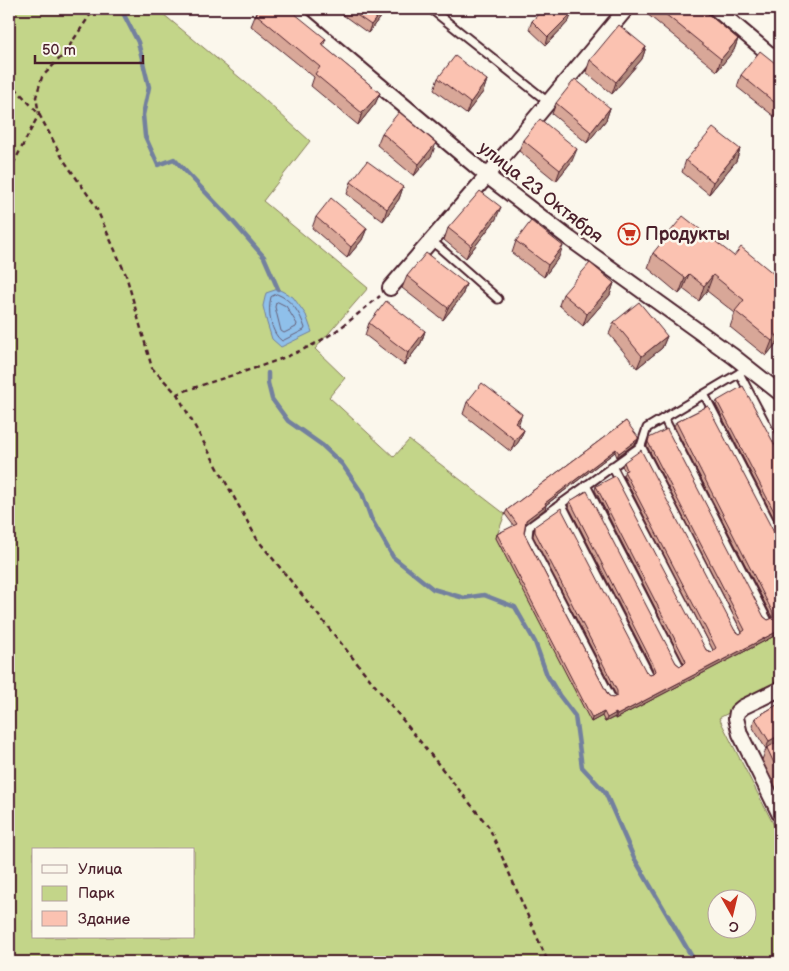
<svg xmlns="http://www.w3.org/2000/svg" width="789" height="971" viewBox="0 0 789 971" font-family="'Balsamiq Sans',sans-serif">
<rect width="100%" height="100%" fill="#fbf7ec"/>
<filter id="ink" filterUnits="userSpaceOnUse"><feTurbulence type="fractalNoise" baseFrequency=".02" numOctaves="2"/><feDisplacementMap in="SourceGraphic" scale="10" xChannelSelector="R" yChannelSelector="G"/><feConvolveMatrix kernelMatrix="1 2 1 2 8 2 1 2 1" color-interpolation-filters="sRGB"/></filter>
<g filter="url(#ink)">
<path fill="#c3d589" stroke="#867a5a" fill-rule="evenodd" d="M9 9H157L245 82 310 141 263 201 368 288 315 349 345 378 329 397 394 457 409 440 505 514 496 538 591 721 602 716 605 722 780 633V686L719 718 780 837V962H9ZM34 850H194V937H34ZM716 898H746V928H716Z"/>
<path fill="#8fc0ea" stroke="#73809e" d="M278 289 293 297 306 315 312 332 281 347 272 339 267 323 263 306 266 293Z"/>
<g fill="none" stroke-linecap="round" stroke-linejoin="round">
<path stroke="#665f77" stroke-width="1" d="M277 294C292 300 300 313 305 328L304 330 282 341C271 334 267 310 271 297Z
M278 302 286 306 297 324 296 327 284 333 281 331 275 307 276 303Z"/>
<path stroke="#73809e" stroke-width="4.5" d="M121 9 138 42 149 87 143 115 145 136 158 165 174 159 229 217 264 257 278 289
M268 373V383L272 399 288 421 322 445 342 464 362 493 371 518 393 557 433 589 464 598 484 595 515 607 535 642 547 675 559 695 575 716 582 767 605 792 634 858 695 962"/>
<g stroke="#4a1f2b" stroke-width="11">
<path id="lane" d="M431 9 548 102
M431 240 498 299
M739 373 780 451
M704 394 780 541
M664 418 767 619
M641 446 738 633
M612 466 709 651
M586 485 679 665
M561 503 649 674
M611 697 528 537 529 527 641 446 647 428 748 368"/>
</g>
<g stroke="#4a1f2b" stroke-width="18">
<path id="street" d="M289 9 491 179 570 239 733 356 780 393
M716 9 780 63
M390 288 487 176 626 9
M780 689 743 707 737 712 736 718 740 734 780 815"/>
</g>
<path stroke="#4a1f2b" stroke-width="2.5" stroke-dasharray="5 4" stroke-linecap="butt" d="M9 81 39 114 63 159 95 205 126 275 152 368 177 394C226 375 279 365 325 338 344 327 362 310 380 296
M9 172 39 114 36 97 42 77 64 54 94 9
M177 394 257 539 489 827 548 962"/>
<use href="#lane" stroke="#fbf7ec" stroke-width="7"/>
<use href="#street" stroke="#fbf7ec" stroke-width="14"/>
</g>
<path fill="#d8a798" stroke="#4a1f2b" d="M336 9H384L381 16 368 33 336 10Z
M641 9H702L738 39 734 50 717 71Z
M256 14 326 39 323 46 380 93 375 104 358 125 311 86 314 77 251 26Z
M532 21H569L546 45 529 29Z
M646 47 642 59 612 94 586 72 590 60Z
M780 67V111L775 117 737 87 741 75Z
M438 78 487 80 483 92 466 114 434 90Z
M556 103 610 108 606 120 587 143 552 114Z
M382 133 432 155 414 176 377 145Z
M523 140 572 161 556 181 519 151Z
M740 149 736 161 709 194 682 172 686 160Z
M351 182 403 187 399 199 383 221 347 194Z
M316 217 367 228 362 240 347 258 312 228Z
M496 219 466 258 444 240 448 228Z
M516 241 559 257 544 277 512 253Z
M653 253 734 256 780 279V286L778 292 780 339 766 356 730 327 735 313 707 291 699 301 683 289 679 294 648 268Z
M407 276 466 284 462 296 443 320 402 288Z
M614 283 610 295 583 326 559 305 563 294Z
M614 322 667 336 662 348 637 368 609 334Z
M369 323 425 331 421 343 404 365 365 335Z
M717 401 778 451H780V530L716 405Z
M467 402 518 425 524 430 519 441 511 452 463 414Z
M708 406 780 633 615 719V717L605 722 602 716 591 722 496 538 497 534 514 526 505 514 507 510 626 421 636 443 617 457 615 452 546 505 545 509 526 523 524 533 608 695 612 698 616 697V695L533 536 535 526 646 672 650 675 653 674 654 672 568 505 570 501 676 663 680 666 683 665 684 664 595 490 596 486 706 650 711 652 713 650 623 475 625 471 622 466 624 462 735 631 740 634 742 632 647 446 649 438 764 617 768 620 772 619V617L674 426 676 422Z
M780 426V441L776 431 777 427Z
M780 703V796L762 760 766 749 752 726 755 718Z"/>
<path fill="#b0887c" stroke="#4a1f2b" d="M384 9 381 16 368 33 371 25Z
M572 13 569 21 546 45 548 37Z
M738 39 734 50 717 71 721 59Z
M646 47 642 59 612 94 616 82Z
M487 80 483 92 466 114 470 103Z
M380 93 375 104 358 125 362 113Z
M780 105V111L775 117 779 106Z
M610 108 606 120 587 143 591 132Z
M436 143 432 155 414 176 419 164Z
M577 149 572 161 556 181 560 170Z
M740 149 736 161 709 194 713 182Z
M403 187 399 199 383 221 387 209Z
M501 207 496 219 466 258 471 246Z
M367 228 362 240 347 258 351 247Z
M563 246 559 257 544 277 548 265Z
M689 274 683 289 679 294 685 278Z
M713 275 707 291 699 301 704 286Z
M614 283 610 295 583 326 587 314Z
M780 283V286L777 296 775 290Z
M466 284 462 296 443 320 448 308Z
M425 331 421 343 404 365 408 353Z
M780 331V339L766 356 772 341Z
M667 336 662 348 637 368 642 356Z
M522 414 518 426 515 423Z
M524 430 519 441 511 452 515 440Z
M638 439 636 443 617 457 619 453Z
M616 449 615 452 543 507 545 503Z
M546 505 545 509 525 524 526 520Z
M780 630V633L615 719 617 715Z
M604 712 602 716 591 722 592 718Z
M616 713 615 717 605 722 607 718Z
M780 735V741L766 749 769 741Z"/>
<path fill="#fbc2b1" stroke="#4a1f2b" d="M260 9H289L326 39 321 44 380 93 362 113 315 74 320 67 256 14Z
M348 9H383L371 25Z
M543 9H567L572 13 548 37 532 21Z
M659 9H702L738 39 721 59Z
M619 25 646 47 616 82 590 60Z
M760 51 780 67V105L779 106 741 75Z
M455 56 487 80 470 103 438 78Z
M575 79 610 108 591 132 556 103Z
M399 112 436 143 419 164 382 133Z
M540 119 577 149 560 170 523 140Z
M713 128 740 149 713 182 686 160Z
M367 161 403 187 387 209 351 182Z
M480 191 501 207 471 246 448 228Z
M331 198 367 228 351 247 316 217Z
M683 216 734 256 741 247 780 279V283L775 290 780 294V331L772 341 735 311 744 300 713 275 704 286 689 274 685 278 653 253Z
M531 221 563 246 548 265 516 241Z
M426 253 466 284 448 308 407 276Z
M590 263 614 283 587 314 563 294Z
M386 301 425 331 408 353 369 323Z
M639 302 667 336 642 356 614 322Z
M482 383 522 414 515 423 524 430 515 440 467 402Z
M743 386 778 451H780V523L717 401Z
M708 406 779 542 780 541V630L617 715 616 713 607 718 604 712 592 718 497 534 517 524 507 510 626 421 638 437V439L619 453 616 449 545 503 546 505 526 520 524 533 608 695 612 698 617 696V691L535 532V526L561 508 646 672 650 675 653 674 656 671 655 668 570 501 587 491 676 663 680 666 683 665 686 662 685 659 596 486 615 476 706 650 711 652 716 648 624 471 627 470 624 462 641 450 735 631 740 634 745 630 648 442 649 438 667 429 764 617 768 620 773 618V613L676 422Z
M780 426V434L777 427Z
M780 703V735L769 741 755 718Z
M780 740V776L767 748Z"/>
</g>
<defs>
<g id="supermarket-ring" transform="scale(1.125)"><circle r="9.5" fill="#fbf7ec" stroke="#c8321e" stroke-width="1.5"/><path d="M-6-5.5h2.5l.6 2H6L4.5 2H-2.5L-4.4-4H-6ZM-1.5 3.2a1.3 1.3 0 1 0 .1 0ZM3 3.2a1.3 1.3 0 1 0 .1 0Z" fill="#c8321e"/></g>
</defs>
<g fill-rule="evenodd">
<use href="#supermarket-ring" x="629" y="234"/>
</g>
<g text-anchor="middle" stroke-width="5" stroke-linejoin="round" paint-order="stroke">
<g font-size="18" fill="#4a1f2b" stroke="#fbf7ec">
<text transform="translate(541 192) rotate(38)" y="6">улица 23 Октября</text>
</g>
<g font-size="18" font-weight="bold" fill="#4a1f2b" stroke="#fbf7ec" text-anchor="start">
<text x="645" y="240">Продукты</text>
</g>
</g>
<rect width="789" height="971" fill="none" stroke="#fbf7ec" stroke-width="30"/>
<rect x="15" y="15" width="759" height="941" fill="none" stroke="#4a1f2b" stroke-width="2" filter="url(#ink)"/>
<rect x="32" y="848" width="162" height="90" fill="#fbf7ec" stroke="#b4a19f"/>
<rect x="42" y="865" width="25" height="8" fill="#fbf7ec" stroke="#b4a19f"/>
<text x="78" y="874" font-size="15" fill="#4a1f2b">Улица</text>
<rect x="42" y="886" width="25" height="15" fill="#c3d589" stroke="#b4a19f"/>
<text x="78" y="898" font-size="15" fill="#4a1f2b">Парк</text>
<rect x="42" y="911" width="25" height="15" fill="#fbc2b1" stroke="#b4a19f"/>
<text x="78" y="924" font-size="15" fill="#4a1f2b">Здание</text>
<g transform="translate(732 914) rotate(172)"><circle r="24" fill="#fbf7ec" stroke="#b4a19f"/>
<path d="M0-4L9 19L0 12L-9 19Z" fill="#c8321e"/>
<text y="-8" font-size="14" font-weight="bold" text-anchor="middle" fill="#4a1f2b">С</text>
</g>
<path d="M35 55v8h108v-8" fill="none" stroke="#4a1f2b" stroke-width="2.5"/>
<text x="42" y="55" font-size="15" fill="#4a1f2b" stroke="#fbf7ec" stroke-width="4" paint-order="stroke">50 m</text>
</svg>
